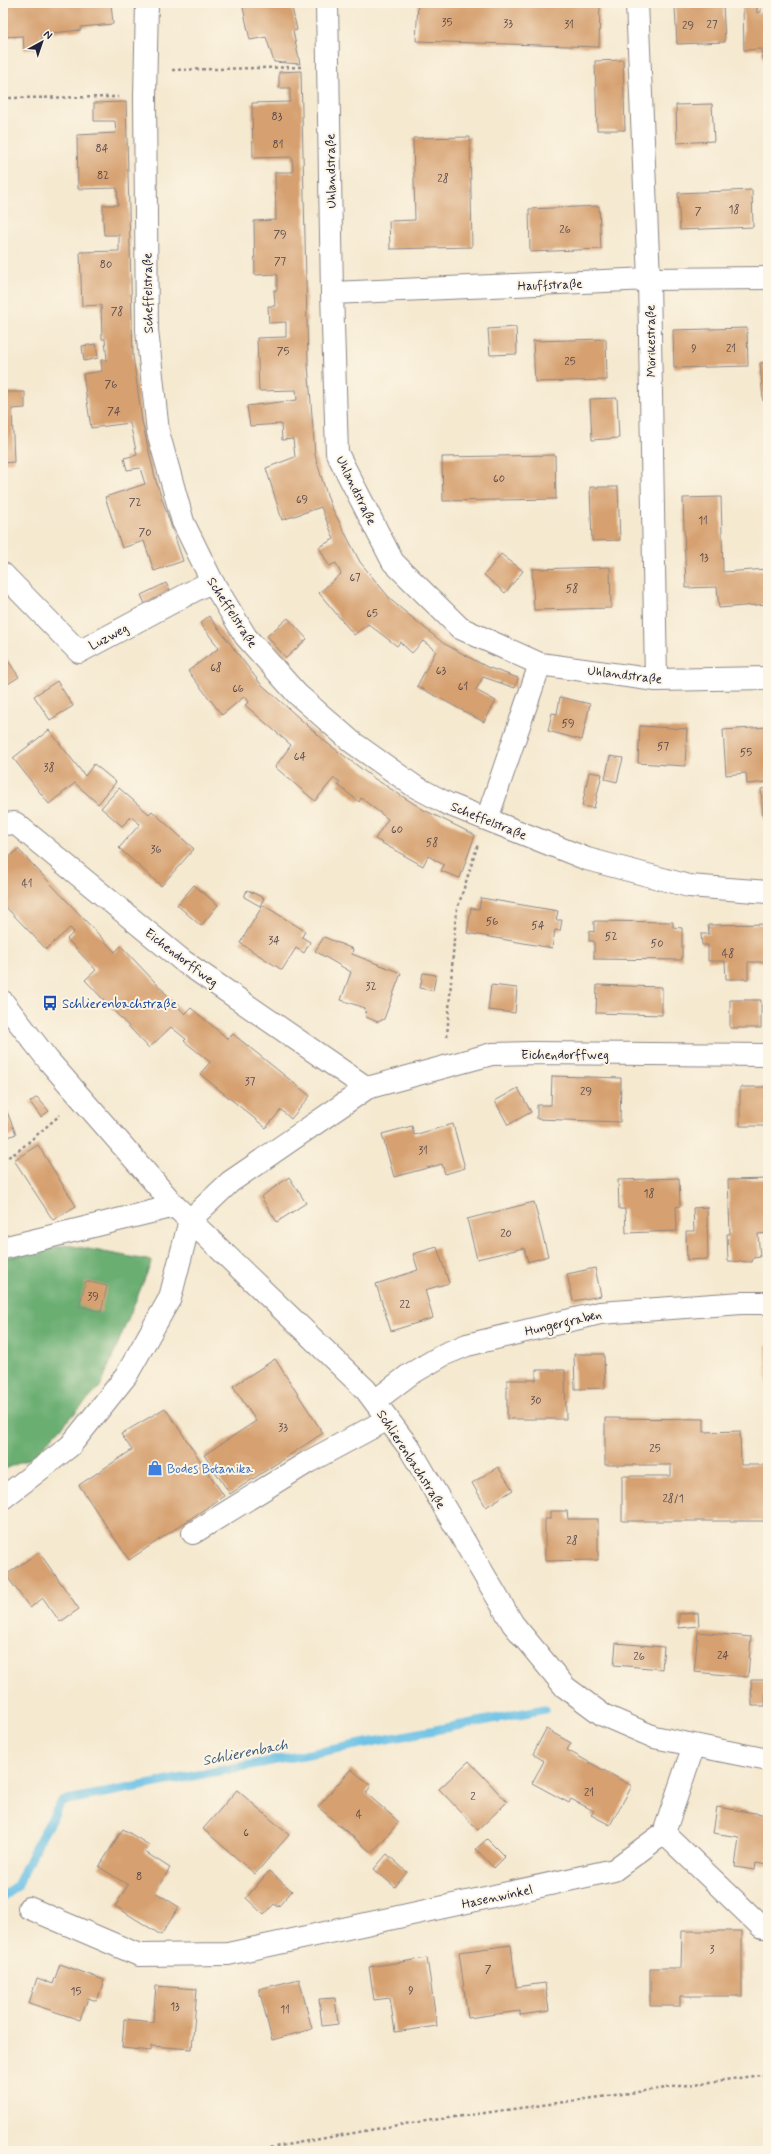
<svg xmlns="http://www.w3.org/2000/svg" width="771" height="2154" viewBox="0 0 771 2154" font-family="Mynerve,sans-serif">
<rect width="100%" height="100%" fill="#fcf5e5"/>
<filter id="ink" filterUnits="userSpaceOnUse"><feTurbulence type="fractalNoise" baseFrequency=".025" numOctaves="2"/><feDisplacementMap in="SourceGraphic" scale="8" xChannelSelector="R" yChannelSelector="G"/><feConvolveMatrix kernelMatrix="1 2 1 2 8 2 1 2 1" color-interpolation-filters="sRGB"/></filter>
<filter id="wash" filterUnits="userSpaceOnUse"><feTurbulence type="fractalNoise" baseFrequency=".012" numOctaves="4" result="noise"/><feDisplacementMap in="SourceGraphic" scale="16" xChannelSelector="R" yChannelSelector="G"/><feGaussianBlur stdDeviation="0.9" result="paint"/><feColorMatrix in="noise" values="0 0 0 0 0 0 0 0 0 0 0 0 0 0 0 0 0 1.4 0 .05"/><feComposite in="paint" operator="in"/></filter>
<g filter="url(#wash)">
<rect width="100%" height="100%" fill="#f5e9d0"/>
<path fill="#6aae72" stroke="#466856" d="M67 1245 152 1261 100 1387 33 1457 3 1470V1258Z"/>
<g fill="none" stroke-linecap="round" stroke-linejoin="round">
<path stroke="#68c0e5" stroke-width="9" d="M3 1896 17 1886 35 1848 62 1801 545 1709"/>
</g>
<g id="blocks">
<path fill="#d6a06f" d="M3 3H111L113 24 81 27V30L41 34 42 49 24 50 23 36 3 37Z
M242 3H291L297 30 293 31 300 64 274 62 266 37 250 40Z
M418 3H600L599 47 416 41Z
M723 4 725 42 677 44 675 7Z
M757 6V13L761 12V6H768V59H763L762 49 744 50 743 7Z
M623 60 625 130H597L595 61Z
M301 71 308 364 315 455 322 479 330 504 360 562 392 601 443 643 487 667 518 678 515 688 483 677 476 690 496 701 484 722 417 686 436 651 423 641 412 653 400 642 397 646 368 624 354 635 319 593 341 574 336 563 329 566 319 547 334 539 321 507 282 520 266 468 295 457 293 439 282 440 281 424 250 426 247 406 297 400 296 390 259 391 257 338 286 337V322L269 323 268 306H275L274 290H277V274L255 275 254 221 276 220 275 172H293L292 157 253 158 252 103 290 102V88H279V72Z
M126 102 133 356 142 421 149 452 156 481 183 561 154 571 144 541 122 548 105 497 145 484 140 468 127 470 124 458 137 455 130 423 91 428 83 374 102 371 101 360H107L105 339H102L101 305 82 306 80 252 119 251V235H104L103 220V205H118L117 188 78 189 77 135 116 133 115 121H94V103Z
M712 104 714 141 677 143 676 105Z
M470 137 472 247 390 249 389 221 415 220 413 138Z
M752 190 753 227 680 230 678 193Z
M599 206 601 249 530 252 529 209Z
M516 327 517 354 490 355 488 329Z
M747 328 748 366 674 368 673 330Z
M606 339 607 380 535 382 533 341Z
M96 344 98 358 84 361 82 346Z
M768 362V401H763L760 363Z
M3 392H25V408L12 409 14 462 3 463Z
M617 398 619 438 592 440 590 399Z
M555 455 556 499 443 501 442 457Z
M590 487H618L620 540 592 541Z
M721 497 723 572 768 569V604L719 608 717 587 686 588 683 498Z
M501 554 523 571 505 593 484 575Z
M610 567 611 608 534 610 532 569Z
M166 583 172 595 147 608 141 595Z
M209 616 260 683 327 743 375 779 424 810 475 835 460 878 441 871 444 865 428 856 423 866 375 839 388 819 361 798 359 802 338 785 340 782 334 778 315 801 275 767 291 745 245 705 249 702 245 696 222 715 188 671 219 648 200 623Z
M288 618 307 639 286 658 267 636Z
M3 653 19 677 3 687Z
M57 681 73 706 50 720 34 696Z
M560 697 590 704 582 740 548 731 552 713 557 714Z
M640 726 687 729 685 766 638 763Z
M768 727V782L747 784 746 773 726 775 723 730Z
M49 730 85 776 94 764 116 782 98 804 75 783 49 804 13 758Z
M610 756 623 758 617 782 605 779Z
M589 772 602 774 594 808 582 806Z
M119 788 149 814 152 811 194 849 161 886 119 848 140 824 131 817 122 826 101 808Z
M768 788V818H763L761 789Z
M18 849 115 952 121 946 185 1014 191 1008 228 1039 233 1034 310 1096 291 1119 281 1110 266 1128 200 1074 210 1062 184 1041 186 1039 171 1027 149 1048 85 980 96 970 67 939 74 932 70 928 46 949 3 904V863Z
M194 885 218 905 201 926 177 905Z
M247 890 264 898 260 906 244 897Z
M481 898 558 911 556 920H562L560 931 555 930 552 948 467 933 471 908 479 909Z
M263 905 305 931 302 937 310 942 304 953 296 948 282 970 240 943Z
M594 921 673 922V927L682 928V960L594 959V941H589V931L594 932Z
M768 924V962H748V979H726L725 961H708V945H702L701 934H709L708 925Z
M324 937 353 949 352 954 357 956 401 973 384 1019 378 1022 366 1017 365 1008 341 1000 351 972 315 951Z
M423 973 436 975 433 991 420 988Z
M491 985 517 988 515 1013 488 1010Z
M597 985 662 987V1015L596 1013Z
M730 1000H761V1028H730Z
M552 1076 621 1078 620 1122 537 1119V1105H551Z
M740 1087H768V1126H740Z
M518 1088 531 1112 508 1125 495 1101Z
M37 1097 49 1111 41 1117 30 1102Z
M3 1102 16 1134 3 1139Z
M453 1124 465 1168 445 1174 442 1164 394 1177 382 1134 412 1126 414 1135Z
M38 1145 76 1206 53 1220 14 1160Z
M289 1177 306 1203 277 1222 261 1197Z
M679 1178 680 1206 676 1207 677 1231 626 1233 625 1209H619L618 1180Z
M768 1179V1233L758 1234 760 1257 753 1258 752 1262 728 1261 727 1234H730L728 1180Z
M534 1202 548 1256 528 1262 524 1248 477 1259 467 1219Z
M707 1207 708 1259 687 1260 686 1231H694L693 1208Z
M437 1247 449 1283 425 1290 433 1318 391 1331 376 1284 418 1270 413 1254Z
M595 1268 601 1296 573 1301 567 1274Z
M86 1281 107 1286 101 1312 79 1306Z
M766 1345H768V1384H767Z
M574 1354H604L605 1388 575 1389Z
M275 1359 323 1433 230 1494 204 1455 256 1421 233 1386Z
M536 1370H565L566 1419H507V1380H536Z
M165 1408 224 1496 129 1560 79 1485 132 1450 121 1434Z
M605 1418 704 1419V1432L740 1431 741 1465H768V1521H622V1476H671V1465H605Z
M498 1467 513 1490 486 1507 472 1483Z
M550 1511H567L568 1519H598V1560L545 1561V1519H550Z
M39 1552 79 1609 60 1622 43 1598 30 1608 6 1575Z
M698 1613 699 1626 679 1628V1614Z
M698 1632 751 1637 748 1677 694 1672Z
M616 1643 664 1647 662 1669 614 1665Z
M751 1680H766L765 1706H752Z
M546 1729 571 1743 567 1750 632 1786 610 1825 591 1815 594 1811 571 1799 569 1803 532 1783 544 1761 533 1754Z
M469 1761 507 1802 478 1830 439 1789Z
M351 1769 371 1786 366 1793 399 1822 372 1853 318 1807Z
M237 1790 289 1835 255 1874 203 1829Z
M717 1807 768 1815V1865L756 1863 755 1870 735 1867 739 1837 713 1833Z
M123 1829 149 1845 145 1852 170 1868 155 1892 179 1907 161 1935 115 1906 128 1885 99 1867Z
M487 1839 505 1857 494 1868 476 1849Z
M387 1854 407 1872 395 1887 374 1869Z
M269 1871 292 1891 278 1907 274 1904 264 1915 246 1898Z
M682 1931H742V1996H680V2006H650V1968H681Z
M511 1945 516 1987 545 1983 549 2011 520 2015V2011L468 2018 459 1952Z
M427 1958 437 2026 395 2032 390 1998 374 2000 369 1967Z
M60 1964 104 1980 97 2001 88 1998 80 2020 29 2003 37 1978 53 1984Z
M299 1979 312 2029 272 2040 259 1989Z
M156 1986 197 1989 192 2049 151 2046V2051L122 2048 124 2019 153 2022Z
M335 1998 338 2024 322 2026 319 1999Z"/>
</g>
</g>
<g filter="url(#ink)">
<use href="#blocks" fill-opacity="0" stroke="#8c8686" stroke-width="1"/>
<g fill="none" stroke-linecap="round" stroke-linejoin="round">
<g stroke="#8c8686" stroke-width="24">
<path id="minor" d="M147 3 145 96 147 330 158 432 183 522 212 581 246 637 297 694 352 742 414 786 448 804 587 859 689 886 768 892
M327 3 332 293 337 453 393 562 460 628 540 664 656 680 768 678
M637 3 649 279 656 680
M332 293 649 279 768 278
M3 574 79 652 212 581
M487 819 540 664
M3 824 15 823 183 961 367 1088
M3 1002 48 1060 175 1206 366 1390 410 1449 513 1624 565 1687 603 1715 654 1737 768 1760
M3 1248 175 1206
M375 1401 409 1375 445 1354 467 1345 600 1313 742 1303H768
M3 1498 70 1446 126 1376 170 1298 190 1220 230 1182 367 1088 492 1054 531 1053 768 1055
M193 1533 308 1462 388 1419
M664 1833 762 1927
M29 1908 139 1955 228 1954 614 1870 664 1833 694 1745"/>
</g>
<path stroke="#8c8686" stroke-width="2.5" stroke-dasharray="3 3" stroke-linecap="butt" d="M172 70 301 67
M3 98 118 97
M447 1037 456 913 478 844
M3 1160 17 1152 60 1115
M252 2151 404 2124 768 2074"/>
<use href="#minor" stroke="#fff" stroke-width="22"/>
</g>
</g>
<defs>
<g id="bus-bare" transform="scale(1.2)"><path d="M-5-6H5V4H4V6H2V4H-2V6H-4V4H-5ZM-3.5-4V0h7V-4ZM-3.5 1.2v1.5H-2V1.2ZM2 1.2v1.5H3.5V1.2Z" fill="#1a4fb4" stroke="#fcf5e5" stroke-width="2.5" paint-order="stroke"/></g>
<g id="shop-bare" transform="scale(1.2)"><path d="M-5-2.5h2.3a2.7 3.5 0 0 1 5.4 0H5L5.5 6h-11ZM-1.5-2.5h3a1.5 2.3 0 0 0-3 0Z" fill="#3f7fe0" stroke="#fcf5e5" stroke-width="2.5" paint-order="stroke"/></g>
</defs>
<g fill-rule="evenodd">
<use href="#bus-bare" x="50" y="1003"/>
<use href="#shop-bare" x="155" y="1468"/>
</g>
<g text-anchor="middle" stroke-width="4" stroke-linejoin="round" paint-order="stroke">
<g font-size="11" fill="#4f4248">
<text x="447" y="26">35</text>
<text x="508" y="27">33</text>
<text x="569" y="28">31</text>
<text x="712" y="28">27</text>
<text x="688" y="29">29</text>
<text x="277" y="120">83</text>
<text x="278" y="148">81</text>
<text x="102" y="152">84</text>
<text x="103" y="179">82</text>
<text x="443" y="182">28</text>
<text x="734" y="213">18</text>
<text x="698" y="215">7</text>
<text x="565" y="233">26</text>
<text x="280" y="238">79</text>
<text x="280" y="265">77</text>
<text x="106" y="268">80</text>
<text x="117" y="315">78</text>
<text x="694" y="352">9</text>
<text x="731" y="352">21</text>
<text x="283" y="355">75</text>
<text x="570" y="365">25</text>
<text x="111" y="388">76</text>
<text x="114" y="415">74</text>
<text x="499" y="482">60</text>
<text x="302" y="503">69</text>
<text x="135" y="506">72</text>
<text x="703" y="524">11</text>
<text x="145" y="536">70</text>
<text x="704" y="561">13</text>
<text x="355" y="581">67</text>
<text x="572" y="592">58</text>
<text x="372" y="617">65</text>
<text x="216" y="671">68</text>
<text x="441" y="674">63</text>
<text x="463" y="690">61</text>
<text x="238" y="692">66</text>
<text x="568" y="727">59</text>
<text x="663" y="750">57</text>
<text x="746" y="756">55</text>
<text x="300" y="760">64</text>
<text x="49" y="771">38</text>
<text x="397" y="833">60</text>
<text x="432" y="846">58</text>
<text x="156" y="853">36</text>
<text x="27" y="887">41</text>
<text x="492" y="925">56</text>
<text x="538" y="929">54</text>
<text x="611" y="940">52</text>
<text x="274" y="944">34</text>
<text x="657" y="947">50</text>
<text x="728" y="957">48</text>
<text x="371" y="990">32</text>
<text x="250" y="1085">37</text>
<text x="586" y="1095">29</text>
<text x="423" y="1154">31</text>
<text x="649" y="1197">18</text>
<text x="506" y="1237">20</text>
<text x="93" y="1300">39</text>
<text x="405" y="1308">22</text>
<text x="536" y="1404">30</text>
<text x="283" y="1431">33</text>
<text x="655" y="1452">25</text>
<text x="673" y="1502">28/1</text>
<text x="572" y="1544">28</text>
<text x="723" y="1659">24</text>
<text x="639" y="1660">26</text>
<text x="589" y="1796">21</text>
<text x="473" y="1800">2</text>
<text x="359" y="1818">4</text>
<text x="246" y="1836">6</text>
<text x="139" y="1880">8</text>
<text x="712" y="1953">3</text>
<text x="488" y="1973">7</text>
<text x="411" y="1994">9</text>
<text x="76" y="1995">15</text>
<text x="175" y="2010">13</text>
<text x="285" y="2013">11</text>
</g>
<g font-size="13" fill="#22223b" stroke="#fcf5e5">
<text transform="translate(330 171) rotate(-91)" y="5">Uhlandstraße</text>
<text transform="translate(550 284) rotate(-2)" y="5">Hauffstraße</text>
<text transform="translate(147 293) rotate(-91)" y="5">Scheffelstraße</text>
<text transform="translate(650 341) rotate(-91)" y="5">Mörikestraße</text>
<text transform="translate(357 490) rotate(64)" y="5">Uhlandstraße</text>
<text transform="translate(233 612) rotate(57)" y="5">Scheffelstraße</text>
<text transform="translate(108 636) rotate(-28)" y="5">Luzweg</text>
<text transform="translate(625 674) rotate(7)" y="5">Uhlandstraße</text>
<text transform="translate(489 820) rotate(22)" y="5">Scheffelstraße</text>
<text transform="translate(182 957) rotate(37)" y="5">Eichendorffweg</text>
<text x="565" y="1059">Eichendorffweg</text>
<text transform="translate(563 1322) rotate(-13)" y="5">Hungergraben</text>
<text transform="translate(412 1459) rotate(57)" y="5">Schlierenbachstraße</text>
<text transform="translate(497 1896) rotate(-12)" y="5">Hasenwinkel</text>
</g>
<g font-size="13" fill="#164399" stroke="#fcf5e5" text-anchor="start">
<text x="62" y="1008">Schlierenbachstraße</text>
</g>
<g font-size="13" fill="#366cbe" stroke="#fcf5e5" text-anchor="start">
<text x="167" y="1473">Bodes Botanika</text>
</g>
<g font-size="14" font-style="italic" fill="#3a5976" stroke="#fcf5e5">
<text transform="translate(245 1752) rotate(-11)" y="5">Schlierenbach</text>
</g>
</g>
<rect width="771" height="2154" fill="none" stroke="#fcf5e5" stroke-width="16"/>
<g transform="translate(42 42) rotate(40)" stroke="#fcf5e5" stroke-width="3" paint-order="stroke">
<path d="M0-3L7 15L0 10L-7 15Z" fill="#22223b"/>
<text y="-6" font-size="11" font-weight="bold" text-anchor="middle" fill="#22223b">N</text>
</g>
</svg>
